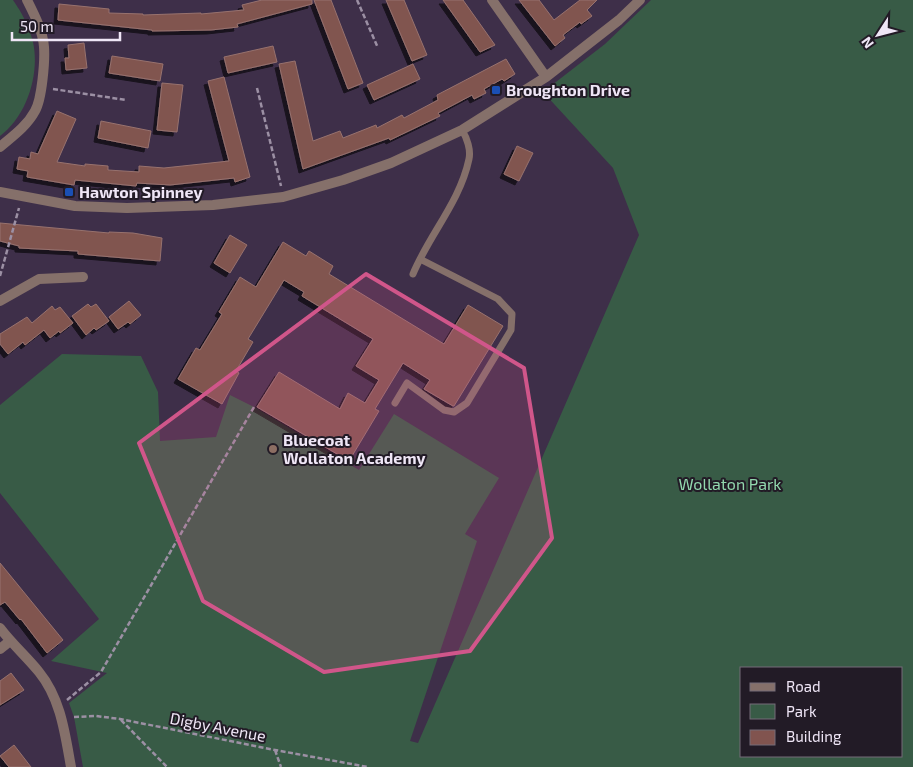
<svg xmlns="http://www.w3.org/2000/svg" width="913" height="767" viewBox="0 0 913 767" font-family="'Exo 2',sans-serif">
<defs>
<filter id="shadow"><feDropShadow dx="-4" dy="4" stdDeviation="0" flood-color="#0009"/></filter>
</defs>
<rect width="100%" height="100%" fill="#3e2f49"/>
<path fill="#385b46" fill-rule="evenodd" d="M0 0H13C22 13 29 26 33 42 40 74 27 116 0 136Z
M651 0H913V767H83L74 717 69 703 107 673 51 661 99 619 0 493V405L62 354 141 356 158 392 160 441 216 437 230 395 254 407 359 470 394 414 499 478 465 534 477 541 410 741 418 743 639 235 613 168 543 92 605 44ZM742 668H902V756H742Z"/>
<path fill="#81544f" stroke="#97726e" filter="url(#shadow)" d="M262 0H312V4L237 24 238 27 211 30 152 31V30L58 20 59 4 109 9V13L143 14V15L201 13V14L244 10 242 5Z
M314 0H331L363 83 348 89Z
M386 0H404L427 55 412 61Z
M443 0H463L495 45 480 52Z
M519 0H539L554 20 580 0H597L587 10 592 16 581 24 580 22 563 35 565 38 555 46Z
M84 43 87 68 66 70 65 58H69L68 45Z
M273 46 277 62 228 73 224 57Z
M112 56 163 64 160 81 109 73Z
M506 59 515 74 504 81 502 79 484 89 486 93 474 99 472 95 438 113 440 116 390 140 389 138 303 169 279 64 295 61 313 141 340 131 343 138 376 125 377 128 402 115 404 118 438 100 437 95Z
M413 64 420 79 374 100 367 85Z
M224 77 250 177 235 182 234 178 170 185 137 183 136 186 75 180 74 185 27 177 28 171 17 169 19 157 30 159 31 152 38 154 57 111 76 119 57 162 85 166V164L108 166V170L139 172V166L164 168 229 161 208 81Z
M162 83 183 85 177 132 157 130Z
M101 121 151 131 148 148 98 138Z
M517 146 533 153 519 181 504 174Z
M0 223 109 233V232L133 233 162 238 160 261 78 254V251L19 248V246L0 241Z
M230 235 247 245 230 273 214 263Z
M283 242 306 256 309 251 333 266 329 274 444 344 468 305 503 326 454 406H453L424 389 430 380 403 363 375 409 379 411 349 461 257 407 279 372 340 409 348 393 365 403 379 380 356 366 373 339 302 296 304 292 284 280 248 339 253 342 236 371 239 373 222 404 178 379 196 348 200 350 222 314 219 312 240 277 256 287Z
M129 301 141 315 130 324 128 322 118 329 109 317Z
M88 304 91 307 96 304 109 321 96 330 94 328 86 335 72 316Z
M52 306 55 310 60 307 73 323 60 333 59 331 50 338 44 330 25 345 23 342 8 354 0 344V334L27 317 32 323Z
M0 563 63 640 47 653 21 619 20 620 5 602 0 605Z
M11 673 24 690 0 705V681Z
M14 745 31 767H9L0 756Z"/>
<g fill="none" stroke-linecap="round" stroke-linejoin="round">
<path stroke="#9c90a4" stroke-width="2.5" stroke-dasharray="5 2.5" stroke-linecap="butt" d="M357 0 378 48
M257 88 281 186
M53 89 126 100
M0 276 19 208
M67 700 101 672 254 407
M74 717 96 716 120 719 275 750 368 767
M121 720 167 767
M275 750 281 767"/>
<path stroke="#85706a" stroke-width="7" d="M413 274C429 235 460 202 469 159 471 150 467 138 462 130
M395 403 407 383 444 410 454 412 467 403 511 330 512 314 498 299 420 259"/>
<path stroke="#85706a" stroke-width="10" d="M492 0 546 77
M0 147C13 136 27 126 35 111 42 99 45 61 44 47 43 31 34 14 27 0
M0 192 75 206 127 208 213 205 283 197 343 180 391 163 462 130 546 77 619 20 640 0
M0 301 39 279 83 277
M0 628C12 644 27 657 39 672 61 699 65 734 71 767
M0 649 10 641"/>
</g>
<path fill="#d0568a" fill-opacity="0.2" stroke="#d0568a" stroke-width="4" stroke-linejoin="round" d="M366 274 524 368 552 538 470 651 324 672 203 601 139 443Z"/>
<g fill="#1a4fb4" stroke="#221b26" stroke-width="2">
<rect x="491" y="85" width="10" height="10" rx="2.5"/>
<rect x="64" y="187" width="10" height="10" rx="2.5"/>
</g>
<circle fill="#8d6e63" stroke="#221b26" stroke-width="2" cx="273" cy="449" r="5"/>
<g text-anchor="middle" stroke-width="4" stroke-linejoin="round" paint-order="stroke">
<g font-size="16" font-weight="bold" fill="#efe6f6" stroke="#221b26" text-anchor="start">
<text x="506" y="96">Broughton Drive</text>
<text x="79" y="198">Hawton Spinney</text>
<text x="283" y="446">Bluecoat<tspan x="283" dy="18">Wollaton Academy</tspan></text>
</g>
<g font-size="16" fill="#92d8ae" stroke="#221b26">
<text x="730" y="490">Wollaton Park</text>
</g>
<g font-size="16" fill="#efe6f6" stroke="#221b26">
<text transform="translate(218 727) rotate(11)" y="6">Digby Avenue</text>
</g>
</g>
<rect x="740" y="667" width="162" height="90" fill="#221b26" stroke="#746c79"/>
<rect x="750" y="683" width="25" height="8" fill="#85706a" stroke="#746c79"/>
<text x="786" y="692" font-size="15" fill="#efe6f6">Road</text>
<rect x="750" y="704" width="25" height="15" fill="#385b46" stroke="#746c79"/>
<text x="786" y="717" font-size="15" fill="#efe6f6">Park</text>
<rect x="750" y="730" width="25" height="15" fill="#81544f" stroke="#746c79"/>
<text x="786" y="742" font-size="15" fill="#efe6f6">Building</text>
<g transform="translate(878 35) rotate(234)" stroke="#221b26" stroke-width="4" paint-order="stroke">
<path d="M0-4L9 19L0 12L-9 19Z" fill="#efe6f6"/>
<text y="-8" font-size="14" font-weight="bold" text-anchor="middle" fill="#efe6f6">N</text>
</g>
<path d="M12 32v8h108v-8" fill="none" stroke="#efe6f6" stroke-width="2.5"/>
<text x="20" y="32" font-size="15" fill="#efe6f6" stroke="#221b26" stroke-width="4" paint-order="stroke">50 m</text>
</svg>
